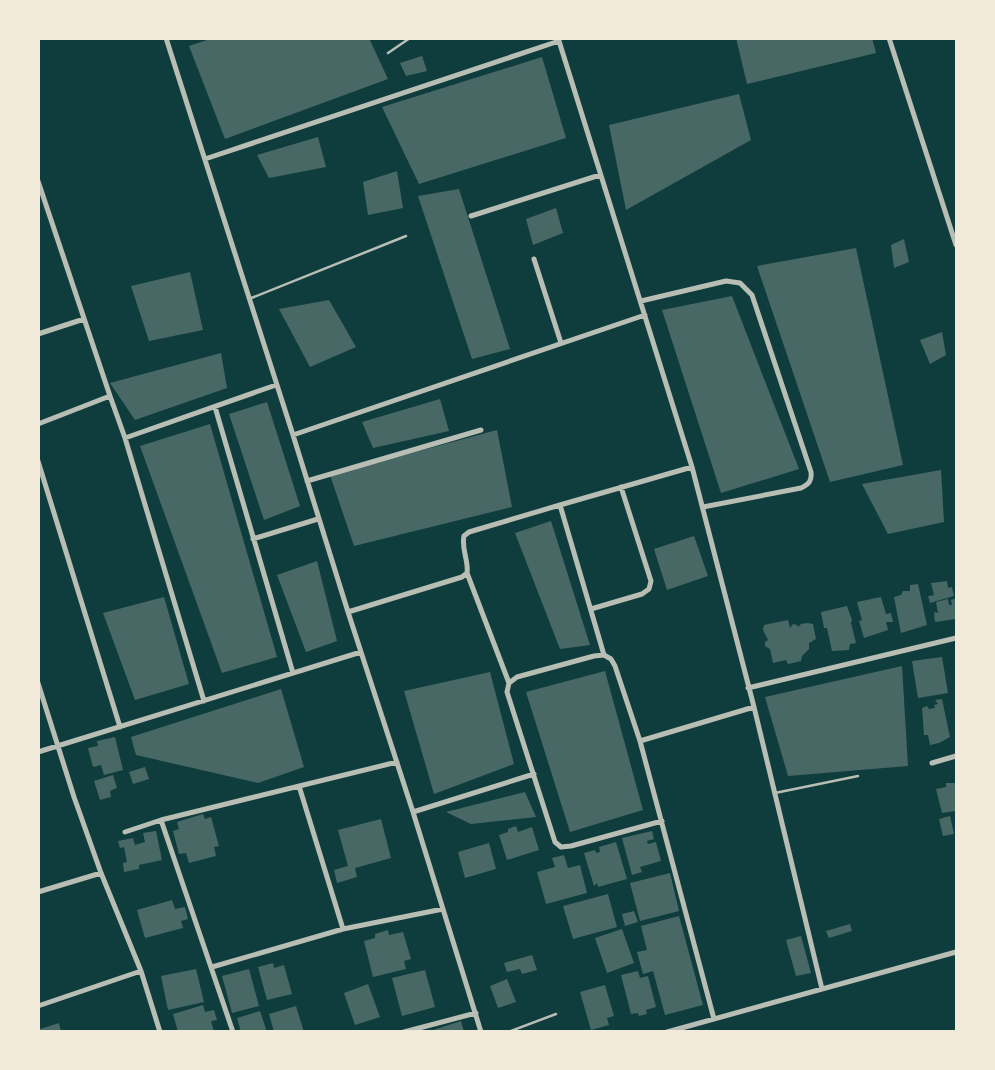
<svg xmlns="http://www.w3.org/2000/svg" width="995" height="1070" viewBox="0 0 995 1070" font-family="Ubuntu,sans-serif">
<rect width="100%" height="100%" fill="#0f3d3e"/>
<path fill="#486865" d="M213 38H369L388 79 225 139 189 46Z
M736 38H872L876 53 747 84Z
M422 56 427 71 406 76 400 63Z
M542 57 566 138 419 184 382 107Z
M739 94 751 140 626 210 609 125Z
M318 137 326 167 269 178 257 155Z
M397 171 403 208 368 215 363 182Z
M459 189 510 349 472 359 418 196Z
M556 208 563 233 533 245 526 219Z
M904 239 909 262 894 268 891 245Z
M856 248 903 465 830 482 757 266Z
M190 272 203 330 149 341 131 286Z
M732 296 799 469 721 493 662 310Z
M329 300 356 347 310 367 279 309Z
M942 332 946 355 930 364 920 340Z
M221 353 227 388 135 420 110 383Z
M440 399 449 431 373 448 362 422Z
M267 402 300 506 264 520 229 414Z
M210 424 277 657 222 673 140 446Z
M497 430 512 507 354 546 330 475Z
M941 470 944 522 888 534 862 484Z
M551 521 590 645 560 649 515 533Z
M694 536 708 576 667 590 654 549Z
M317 561 337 641 306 652 277 575Z
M947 581 948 588 952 587 954 596 930 603 928 596 934 595 931 583Z
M918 584 927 625 901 633 894 597 901 595 903 591H910V585Z
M164 597 189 684 135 700 103 613Z
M881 597 886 614 891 613 893 622H886L888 630 864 638 859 621 862 620 857 602Z
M956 598V619L935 622 934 612 938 613 936 602 948 599 949 605H952L951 600Z
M847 606 852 620 851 623 856 643 850 644 849 650 832 651 827 628H824L821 612Z
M788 620 790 628 793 624 797 625 798 627 801 624 807 623 813 624 816 639 809 643V649L802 656 801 661 788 664 786 660 773 663 770 649 765 646V642L768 640 763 630 764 625Z
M942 657 948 693 918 698 912 661Z
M902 666 908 766 788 776 765 697Z
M605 671 643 810 570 832 526 692Z
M490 672 514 764 434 794 404 691Z
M281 689 304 767 258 783 136 755 131 737Z
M942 699 950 737 939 743 930 745 928 735H924L922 708 927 706 929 709 935 708 934 705 938 704 935 700Z
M115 737 123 770 104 775 101 765 93 767 88 748 98 746 97 741Z
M145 767 149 779 133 784 129 772Z
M113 775 117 788 110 791 111 797 100 800 94 781Z
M946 783H956V811L942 813 936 789 946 787Z
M525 792 536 817 471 824 446 812Z
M203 814 205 819 211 817 219 846 214 847 216 856 189 863 186 853 179 854 173 831 179 829 177 822Z
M950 816 954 834 943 836 939 819Z
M381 819 391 858 355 868 357 877 337 883 334 870 348 866 338 830Z
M516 826 518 832 532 827 539 850 507 860 499 835 508 832V829Z
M156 831 162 860 139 865V869L124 872 123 863 127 862 124 847 120 848 118 841 133 838 135 845 145 842 143 833Z
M652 831 654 839 647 841 648 844 656 842 661 861 640 867 642 872 632 875 622 838Z
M616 842 627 879 598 887 597 883 594 886 584 853 595 850 596 853 600 852 599 847Z
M489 843 496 869 465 878 458 852Z
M564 855 568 868 580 865 587 893 546 904 537 872 555 867 552 858Z
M670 873 679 911 640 921 630 883Z
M608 894 617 927 573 939 563 906Z
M172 900 175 909 185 907 188 919 181 921 183 928 145 938 137 910Z
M634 911 638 922 625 926 622 914Z
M679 916 703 1005 665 1015 653 971 643 974 637 952 647 950 641 926Z
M850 924 852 931 829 938 826 931Z
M622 929 634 963 607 973 595 938Z
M388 930 389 935 403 932 411 959 404 961 406 969 373 977 364 941 375 938V934Z
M801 936 811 973 796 976 786 940Z
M532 955 537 970 522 974 520 969 507 972 504 963Z
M273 963 274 968 284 965 292 994 267 1000 258 967Z
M196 969 204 1002 168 1010 161 976Z
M249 969 259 1006 232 1013 222 976Z
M425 970 435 1007 402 1016 392 978Z
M638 971 640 978 648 976 656 1007 646 1010 647 1014 639 1016 638 1013 631 1014 621 975Z
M507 979 516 1002 498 1008 490 986Z
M368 984 380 1017 355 1025 344 993Z
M605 985 614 1016 607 1018 609 1025 591 1030 580 992Z
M203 1005 205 1012 214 1010 217 1020 211 1021 214 1032H178L173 1014Z
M296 1006 304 1032H274L269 1014Z
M260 1011 267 1032H241L237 1018Z
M461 1021 464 1032H430V1031Z
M59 1023 61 1032H41L40 1029Z"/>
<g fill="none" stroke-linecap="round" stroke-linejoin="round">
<path stroke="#b8beb3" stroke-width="2.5" d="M388 53 410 38
M249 299 406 236
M775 793 858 776
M508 1032 556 1014"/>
<path stroke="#b8beb3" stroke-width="5" d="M166 38 293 435 348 612 413 812 481 1032
M889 38 956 245
M559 41 692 467 754 707
M205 159 559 41V40
M38 181 110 396
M471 216 600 175
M534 259 561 343
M641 301 726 281 740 283 752 295 811 472C812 481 809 484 801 488L703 507
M38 334 84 319
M215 407 293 673
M38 424 110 396 125 438 204 701
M293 435 645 315
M125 438 276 385
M38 461 120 727
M307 481 481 430
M560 505 604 655 611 659 615 666 640 741 714 1019
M253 539 318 519
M467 573 509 683 507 692 555 842 561 847 571 846 662 821
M591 609 642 594 649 589 651 581 621 487
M348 612 462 577 467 573C469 561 461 549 464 536L469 532 560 505 692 467
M38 683 74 797 101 873 141 971 160 1032
M509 683 517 677 594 656 604 655
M748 688 956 638
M640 741 754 707 822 989
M38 752 361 652
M932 763 956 756
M299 786 343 929
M413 812 534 774
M161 820 233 1032
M125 832 161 820 397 762
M38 892 101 873
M212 967 343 929 443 909
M38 1006 141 971
M404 1032 476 1013
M667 1032 956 952"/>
</g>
<rect width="995" height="1070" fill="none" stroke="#f1e9da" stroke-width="80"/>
</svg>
